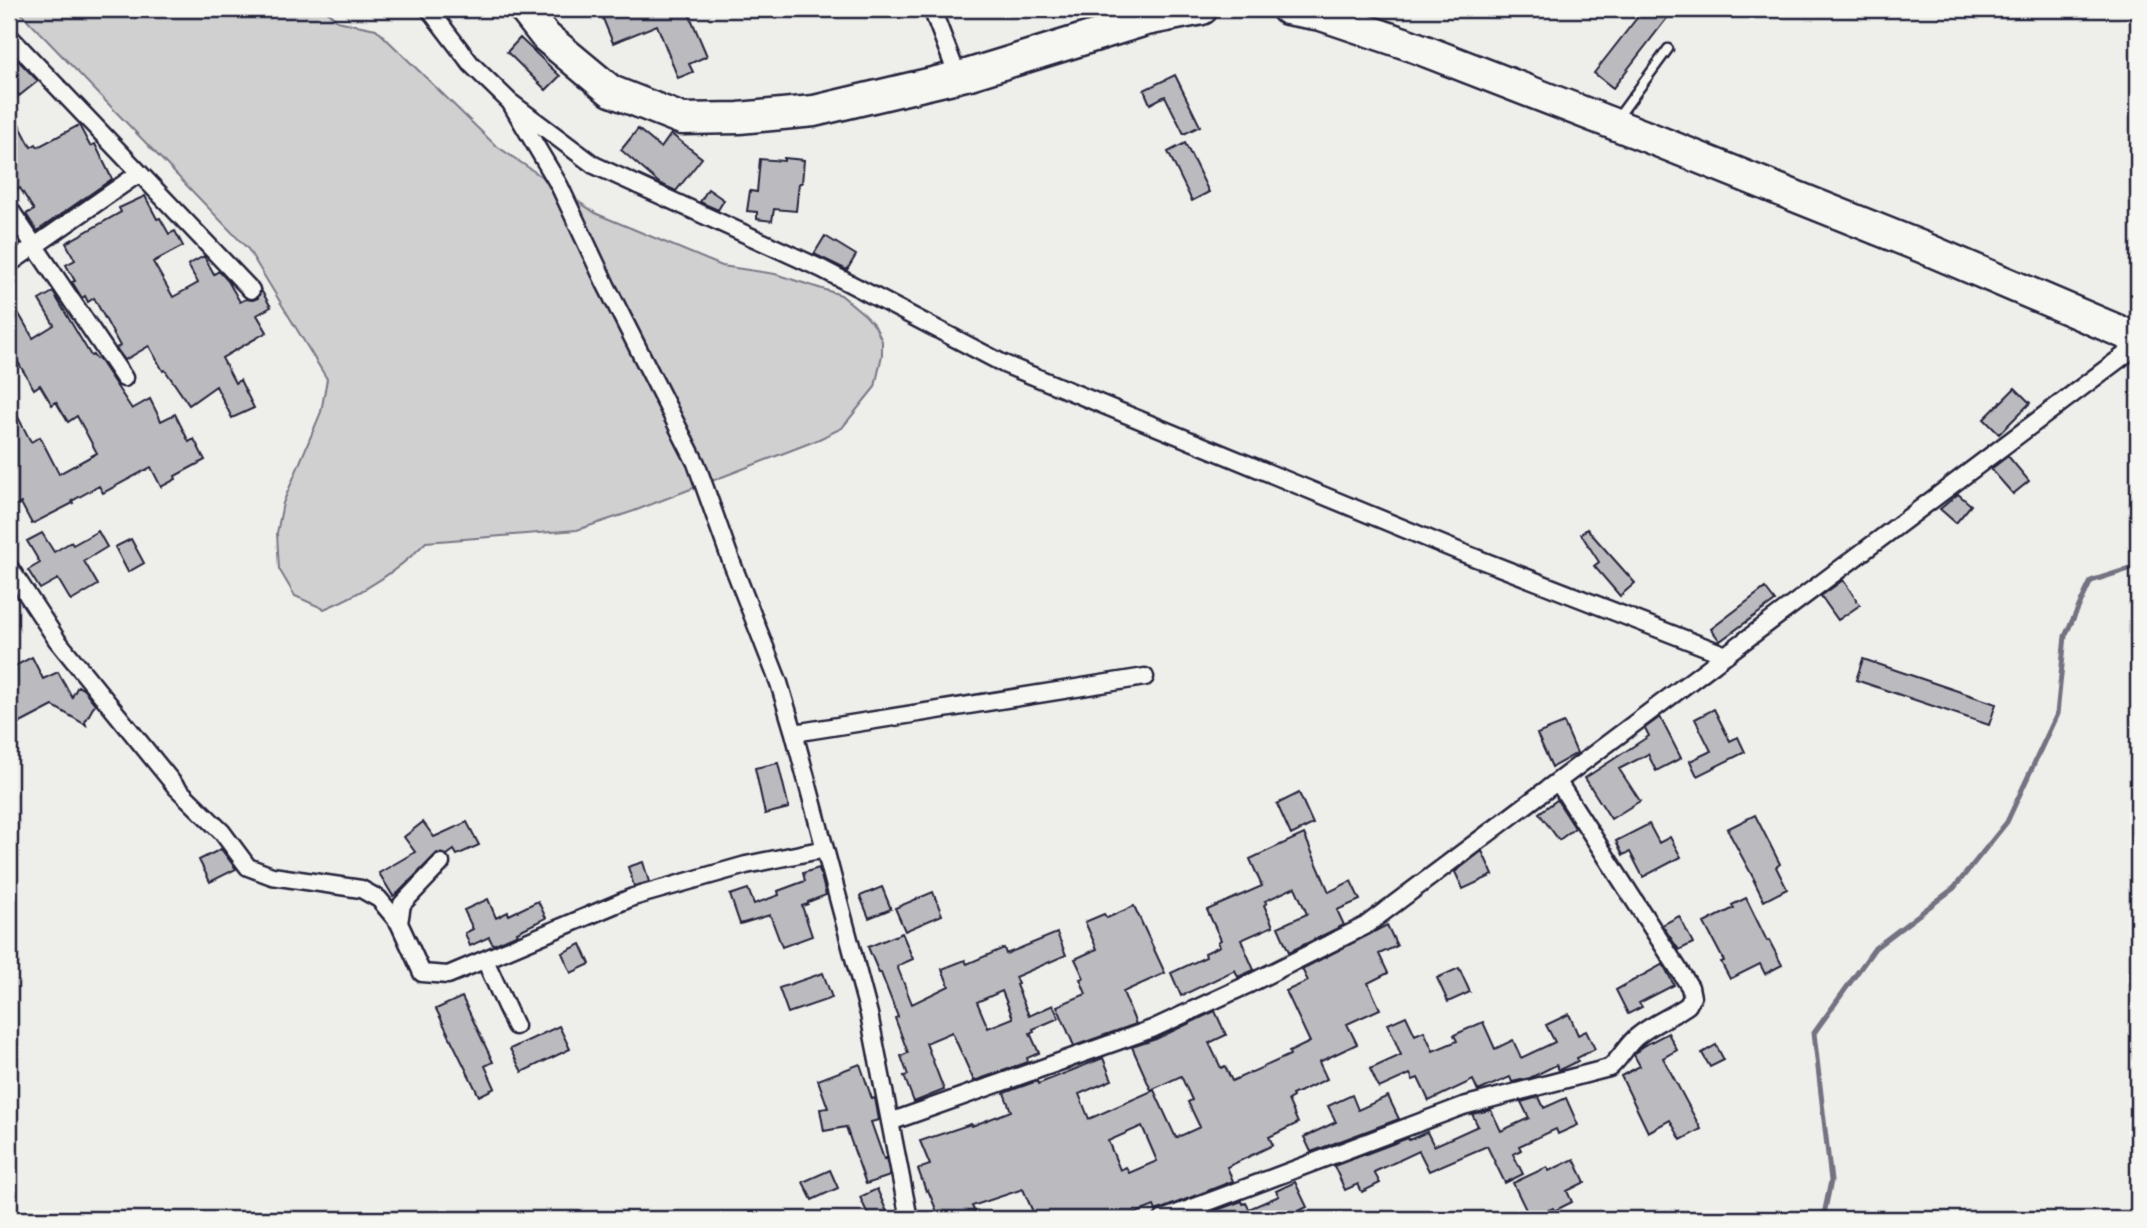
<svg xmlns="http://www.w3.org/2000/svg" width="2147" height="1228" viewBox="0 0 2147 1228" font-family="Itim,sans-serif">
<rect width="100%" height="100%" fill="#eeeeeb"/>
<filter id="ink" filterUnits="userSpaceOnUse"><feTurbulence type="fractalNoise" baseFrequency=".0143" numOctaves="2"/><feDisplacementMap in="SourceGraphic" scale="14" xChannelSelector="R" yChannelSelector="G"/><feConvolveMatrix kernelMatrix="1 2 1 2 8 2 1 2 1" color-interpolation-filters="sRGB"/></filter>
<g filter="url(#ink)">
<path fill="#d0d0d1" stroke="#797986" stroke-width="2" d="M17 9H325L337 21 376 29 495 145 597 214 722 266 775 274 841 295 865 315 875 326 882 341V355L875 387 842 428 815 441 634 511 577 530 426 542C397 572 363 593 324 609L295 596 279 569 277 533 283 503 321 412 327 379 248 249Z"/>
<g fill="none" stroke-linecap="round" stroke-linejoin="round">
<path stroke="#727281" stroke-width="5" d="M1823 1219 1831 1181 1814 1033 1875 948 1954 888 2007 822 2057 714 2065 636 2091 581 2138 566"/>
</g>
<path fill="#bbbbbf" stroke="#22223b" stroke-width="2" fill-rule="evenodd" d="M599 9H687L707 56 689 64 693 72 678 78 657 25 613 43Z
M1644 9H1674L1613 88 1594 73Z
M520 38 560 76 546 90 507 52Z
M13 55 38 81 19 96 9 82V58Z
M1175 75 1200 126 1184 134 1165 96 1150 104 1144 90Z
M9 105 31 147 36 144 38 147 79 125 90 146 95 144 112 179 37 231 26 214 34 210 20 188 9 194Z
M638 129 661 148 671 134 702 158 676 191 659 183 621 150Z
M1185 143 1209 192 1192 201 1168 152Z
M784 158 804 160 802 183H799L796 211 774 209 772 221 757 219V212L747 211 750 191 757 192 760 159 784 161Z
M708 189 724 200 718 210 700 202Z
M145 196 157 219 160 218 169 234 175 231 183 246 153 262 173 297 198 283 188 265 204 256 214 274 219 271 228 281 240 302 246 299 253 300 258 298 261 290 271 307 257 315 267 332 222 358 235 383 240 380 254 408 232 418 216 386 189 405 165 370 163 371 149 346 125 360 116 348 120 346 94 298 88 302 85 296 82 298 72 282 75 281 66 265 75 260 66 243 121 212 119 208Z
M9 226 20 243 9 251Z
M825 236 856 255 847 270 814 254Z
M53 292 91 356 93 355 96 359 98 358 132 409 150 399 161 421 175 414 189 442 194 439 205 460 175 476 176 479 161 487 151 467 103 493 99 486 72 501 73 503 32 524 21 503 9 508V400L31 442 40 437 59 474 97 453 77 416 68 422 56 402 52 405 40 385 34 389 9 347V297L33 338 54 325 39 300Z
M2015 388 2030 403 1999 434 1984 419Z
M2008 456 2029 481 2013 494 1991 469Z
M1958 494 1971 505 1956 523 1940 509Z
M1587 529 1635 583 1620 596 1594 566 1599 562 1581 534Z
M98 531 107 547 84 561 98 585 71 601 58 579 40 589 28 570 40 563 27 541 42 533 54 552 71 542 73 545Z
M131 539 144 563 128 572 115 547Z
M1843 580 1860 605 1838 620 1821 596Z
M1765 588 1775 601 1720 641 1711 629Z
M32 657 43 679 58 672 72 697 78 686 84 690 95 704 85 722 86 725 53 706 9 729V669Z
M1863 659 1996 704 1989 725 1856 680Z
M1714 709 1730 741 1738 737 1745 752 1697 776 1690 761 1711 751 1695 719Z
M1660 717 1681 758 1656 771 1648 754 1619 769 1640 801 1611 819 1585 778 1649 736 1645 728Z
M1564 723 1577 753 1552 767 1537 734Z
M778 763 789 808 765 814 755 768Z
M1299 793 1313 824 1291 835 1277 804Z
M1557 800 1575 828 1559 840 1539 813Z
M1755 815 1780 864 1776 867 1787 889 1764 901 1754 881H1755L1727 829Z
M423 822 434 837 467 822 479 845 457 855 454 850 447 855 437 853 399 892 393 896 379 873 415 852 404 837Z
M1649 824 1659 843 1670 837 1681 857 1643 877 1630 852 1623 855 1616 841Z
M1304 834 1329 892 1351 881 1360 900 1337 910 1344 925 1289 952 1278 927 1307 914 1295 887 1265 901 1267 903 1264 905 1273 926 1241 940 1254 970 1238 977 1235 970 1181 996 1171 973 1206 957 1205 953 1220 946 1218 942 1221 940 1207 910 1262 886 1250 859Z
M221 849 236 869 210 882 199 860Z
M1482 851 1493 875 1463 889 1455 872Z
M643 862 649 882 634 886 628 867Z
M819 868 826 895 808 902V904L802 906 812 936 782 947 770 915 740 924 730 895 748 889 754 904 779 895 778 891 805 881 803 873Z
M882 887 891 909 869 918 860 896Z
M933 892 942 915 905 931 895 908Z
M1746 898 1767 941 1769 940 1782 965 1765 974 1760 964 1730 979 1721 962 1724 961 1704 923 1734 908 1732 905Z
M488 899 496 918 508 912 509 915 538 901 546 918 517 932 518 934 493 945 489 937 470 946 465 933 473 929 464 910Z
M1134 906 1165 973 1123 992 1136 1024 1074 1046 1057 1006 1086 994 1080 979 1084 978 1075 959 1097 949 1085 922 1104 914 1107 918Z
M1679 916 1693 943 1679 950 1662 925Z
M1387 925 1397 946 1379 954 1388 973 1368 983 1380 1009 1347 1024 1357 1044 1319 1062 1327 1079 1292 1095 1293 1097 1288 1100 1298 1123 1269 1137 1273 1145 1227 1167 1233 1181 1156 1211 1154 1206 1122 1219H1036L1023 1189 972 1206 978 1219H940L928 1190 926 1191 918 1169 930 1165 920 1141 971 1124 972 1126 1011 1111 1004 1093 1037 1081 1038 1084 1103 1058 1112 1080 1079 1094 1089 1119 1154 1090 1176 1138 1200 1127 1188 1102 1192 1100 1181 1076 1151 1090 1132 1047 1156 1039 1215 1011 1226 1035 1209 1043 1221 1068 1225 1066 1232 1081 1290 1055 1289 1052 1310 1042 1286 991 1308 981 1302 969ZM1142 1126 1157 1161 1129 1173 1126 1167 1120 1170 1108 1141Z
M902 933 913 959 897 966 912 1004 949 986 942 969 965 960 967 964 1004 948 1006 954 1057 933 1066 955 1015 977 1018 984 1016 985 1029 1016 1053 1005 1059 1018 1033 1029 1034 1031 1030 1033 1039 1053 1027 1058 1028 1062 974 1081 952 1032 926 1043 944 1090 914 1102 904 1076 908 1075 901 1056 908 1053 895 1018 898 1017 881 973H879L868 947ZM1002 991 1013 1018 988 1028 977 1002Z
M581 944 590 964 571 973 562 953Z
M1663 964 1674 985 1639 1003 1642 1007 1628 1014 1616 990Z
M1459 968 1470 992 1448 1002 1437 978Z
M823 973 832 998 788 1013 779 988Z
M462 997 493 1062 485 1066 495 1088 479 1096 436 1009Z
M1569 1014 1578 1035 1586 1031 1595 1049 1577 1058 1578 1061 1559 1070 1556 1065 1530 1078 1512 1082 1510 1077 1478 1091 1473 1080 1429 1101 1418 1078 1413 1080 1410 1074 1379 1088 1370 1069 1401 1055 1388 1024 1406 1016 1415 1035 1424 1031 1433 1051 1457 1041 1454 1035 1483 1022 1495 1049 1513 1040 1521 1058 1555 1042 1546 1025Z
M559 1026 570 1049 522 1072 510 1049Z
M1668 1033 1677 1050 1663 1058 1701 1129 1681 1140 1670 1120 1648 1132 1621 1076 1640 1066 1634 1055 1641 1047Z
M1716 1045 1724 1060 1710 1067 1702 1053Z
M860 1064 872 1099 875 1098 879 1120 871 1122 884 1159 886 1158 890 1176 866 1184 846 1127 824 1131 820 1109 828 1108 818 1080Z
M1352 1095 1358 1110 1388 1096 1399 1119 1311 1152 1304 1137 1336 1122 1328 1106Z
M1539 1097 1544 1108 1566 1098 1578 1125 1558 1134 1556 1129 1519 1146 1521 1150 1513 1154 1523 1174 1505 1183 1487 1146 1429 1171 1419 1151 1374 1172 1380 1183 1362 1192 1358 1184 1345 1190 1334 1166 1408 1138 1409 1140 1427 1132 1434 1146 1478 1126 1472 1114 1491 1110 1501 1131 1529 1118 1521 1102Z
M1574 1159 1585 1182 1567 1191 1572 1202 1554 1211 1553 1208 1530 1218 1513 1183 1547 1167 1549 1171Z
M830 1170 838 1188 812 1200 803 1182Z
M1295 1182 1307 1207 1282 1219H1192L1242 1201 1243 1204 1246 1203 1249 1209 1279 1196 1276 1191Z
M877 1189 890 1219H870L860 1197Z"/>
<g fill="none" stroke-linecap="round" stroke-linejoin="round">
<g stroke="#22223b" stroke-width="13">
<path id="lane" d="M1616 120 1668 49"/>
</g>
<g stroke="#22223b" stroke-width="21">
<path id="street" d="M429 9 471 64 510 102 559 185 606 285 696 463 730 558 779 683 794 733 869 1014 909 1219
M932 9 958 77
M9 36 251 290
M510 102 594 165 822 269 1004 364 1463 553 1726 655
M9 208 124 378
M9 264 138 174
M9 567 57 640 176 787 222 832 248 867 272 876 361 889 379 899 399 923
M794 733 1145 677
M441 863 402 904 399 923 422 973 448 975 633 897 746 865 825 849
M485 960 515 1026
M890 1122 1152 1029 1247 985 1365 926 2138 345
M1163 1219 1463 1106 1609 1068C1621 1059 1626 1044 1639 1035 1654 1023 1673 1016 1688 1005L1692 997 1690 987 1558 782"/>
</g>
<g stroke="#22223b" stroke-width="35">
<path id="highway" d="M524 9 546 37 611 91 682 119 739 118 814 111 970 74 1146 20 1202 9
M1287 9 1321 15 1407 44 1650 138 1922 247 2138 339"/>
</g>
<use href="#lane" stroke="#f6f6f2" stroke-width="8"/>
<use href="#street" stroke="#f6f6f2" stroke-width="16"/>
<use href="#highway" stroke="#f6f6f2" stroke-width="30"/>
</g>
</g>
<rect width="2147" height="1228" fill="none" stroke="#f6f6f2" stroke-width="35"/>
<rect x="18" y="18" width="2112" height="1193" fill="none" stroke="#22223b" stroke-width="2.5" filter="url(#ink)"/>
</svg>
